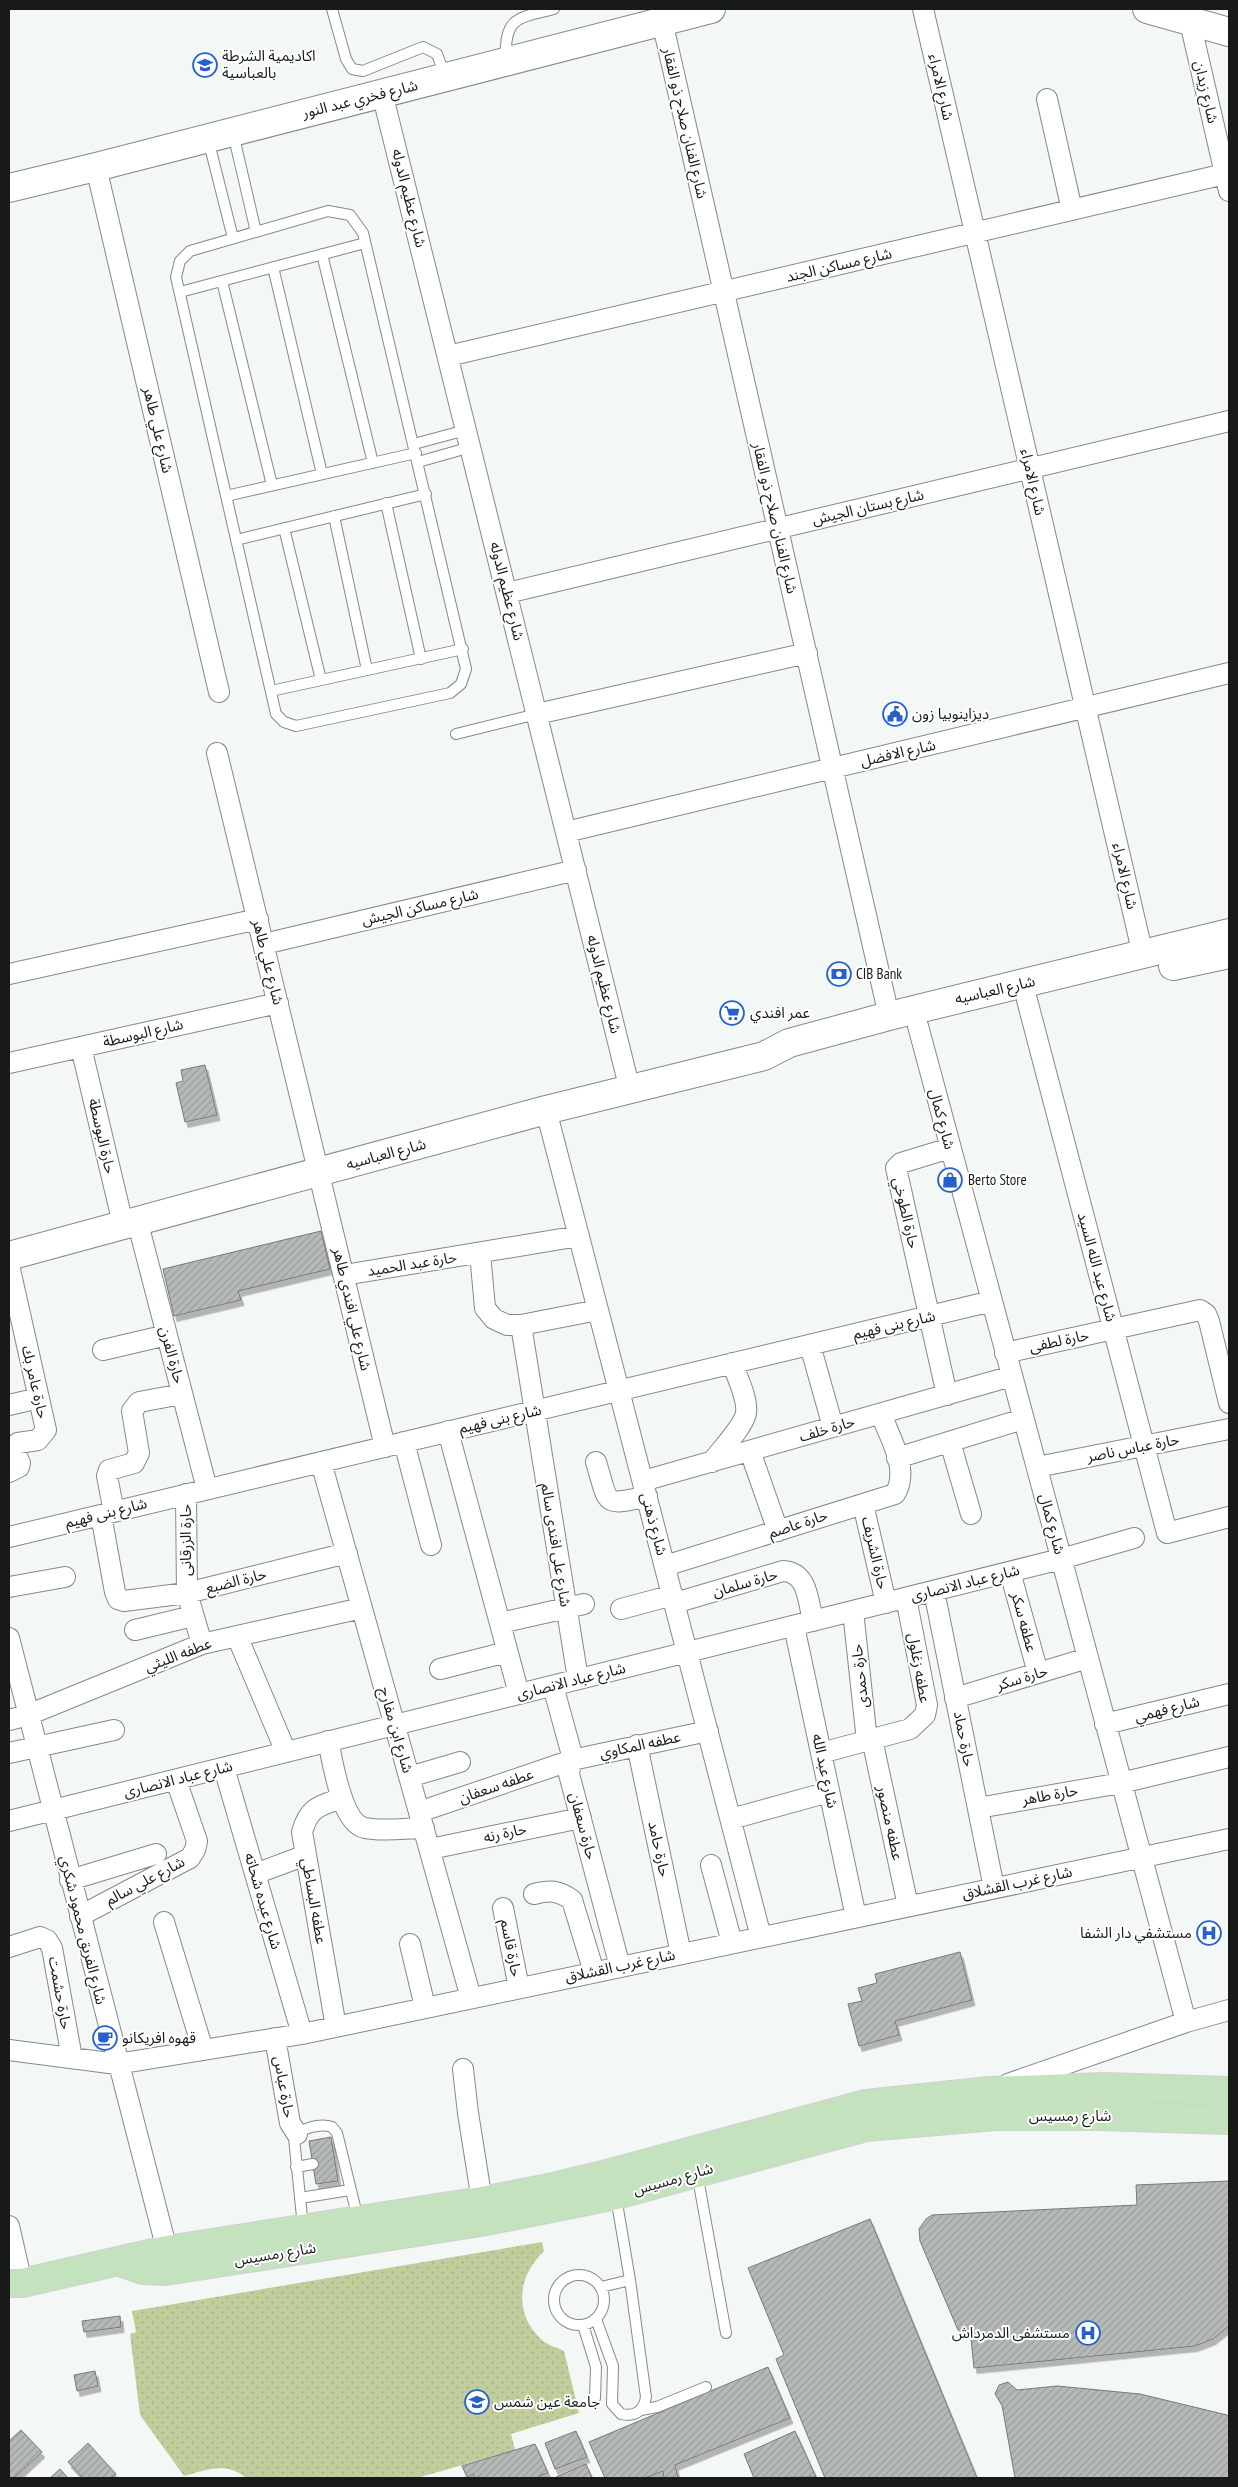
<svg xmlns="http://www.w3.org/2000/svg" width="1238" height="2487" viewBox="0 0 1238 2487" font-family="'PT Sans Narrow','Noto Sans Arabic',sans-serif">
<defs>
<pattern id="park-dots" width="8" height="8" patternUnits="userSpaceOnUse" patternTransform="scale(1.25)"><rect width="8" height="8" fill="#c1ce9c"/><path d="M2 2h.1M6 6h.1" fill="none" stroke="#a5b086" stroke-width="1.8" stroke-linecap="round"/></pattern>
<pattern id="building-hatch" width="6" height="6" patternUnits="userSpaceOnUse" patternTransform="scale(1.25)"><rect width="6" height="6" fill="#b5b9b8"/><path d="M-1 1l2-2M0 6l6-6M5 7l2-2" fill="none" stroke="#9b9e9e"/></pattern>
<filter id="shadow"><feDropShadow dx="3" dy="5.5" stdDeviation="0" flood-color="#0004"/></filter>
</defs>
<rect width="100%" height="100%" fill="#f3f7f5"/>
<path fill="url(#park-dots)" d="M542 2242 544 2251C517 2277 513 2314 543 2341 548 2345 558 2348 564 2351L579 2413 511 2434 515 2450 417 2478H246C227 2461 206 2470 184 2476L140 2415 130 2334 136 2332 132 2311Z"/>
<path fill="url(#building-hatch)" stroke="#767a79" filter="url(#shadow)" d="M205 1065 217 1115 185 1122 176 1083 183 1081 181 1070Z
M321 1231 330 1269 238 1291 241 1300 174 1316 163 1269Z
M960 1952 972 2000 895 2021 899 2035 859 2046 848 2004 862 2001 858 1988 877 1983 875 1974Z
M331 2137 338 2181 316 2184 309 2141Z
M1229 2181V2326L1213 2339 1195 2346 974 2368 970 2329 958 2330 920 2241 919 2229 926 2219 932 2215 1137 2205 1136 2185Z
M870 2219 977 2478H825L776 2359 784 2355 748 2268Z
M120 2316 121 2327 84 2332 82 2321Z
M768 2367 790 2418 675 2465 678 2478H664L663 2471 645 2478H605L589 2442Z
M95 2371 98 2386 77 2391 74 2375Z
M1008 2382 1017 2390 1057 2386 1140 2394 1227 2415 1229 2417V2478H1015L1002 2405 995 2394 999 2385Z
M21 2430 42 2452 14 2478H9V2441Z
M576 2431 587 2457 555 2469 545 2443Z
M795 2431 816 2477 754 2478 744 2454Z
M88 2443 116 2474 111 2478H83L68 2462Z
M535 2444 548 2473 539 2476 540 2478H475L473 2474 467 2477 462 2466Z
M586 2464 592 2478H557L556 2477Z
M60 2469 68 2478H50Z"/>
<g fill="none" stroke-linecap="round" stroke-linejoin="round">
<g stroke="#868987" stroke-width="12">
<path id="lane" d="M332 9 346 59 352 69 363 71 423 47 437 54 445 76
M506 61C504 17 517 18 554 9
M233 133 256 232
M208 139 233 238
M328 211 350 215 363 233 466 669 461 684 450 693 296 726 284 722 276 714 176 277 180 261 190 251Z
M322 254 373 463
M273 267 322 474
M222 281 272 485
M180 292 365 243
M414 444 466 430
M418 462 471 447
M226 496 416 453
M386 503 421 659
M334 516 367 670
M284 528 321 680
M236 540 426 494
M271 691 463 649
M456 734 537 714
M296 2167 313 2164
M697 2173 726 2333
M300 2198 350 2190
M303 2227 294 2138C300 2128 320 2123 332 2127L337 2133 358 2219
M554 2300a25 25 0 1 1 50 0a25 25 0 1 1-50 0Z
M601 2287 630 2280
M596 2319 613 2366 612 2404 621 2414C635 2417 644 2411 646 2397L630 2280 616 2197
M583 2325 596 2367 595 2398
M641 2410 657 2407 706 2387"/>
</g>
<g stroke="#868987" stroke-width="22">
<path id="street" d="M923 9 1143 955
M662 21 889 1016
M1190 22 1229 191
M382 93 630 1090
M1047 99 1072 210
M96 167 219 692
M448 356 1229 173
M507 593 1229 421
M537 714 807 653
M217 753 385 1447
M566 832 1229 673
M264 944 576 870
M9 974 258 919
M1027 1000 1167 1533 1229 1517
M918 1026 1186 2022
M81 1047 123 1224
M9 1063 278 1003
M546 1110 761 1937
M137 1220 207 1489
M480 1253 485 1308 494 1319 507 1325H521L598 1310
M9 1265 46 1430 38 1440 18 1443 15 1452 20 1463 19 1467 9 1472
M344 1275 579 1236
M521 1325 578 1679
M810 1345 833 1427
M103 1350 167 1335
M1005 1353 1200 1310 1206 1314 1209 1321 1229 1403
M947 1395 896 1168 901 1163 950 1148
M9 1405 39 1398
M448 1431 519 1694
M404 1442 431 1545
M950 1442 971 1514
M750 1451 778 1531
M897 1458 1023 1419
M321 1462 471 1998
M596 1462C609 1504 602 1507 647 1496
M712 1462C720 1451 744 1426 746 1413 748 1398 737 1377 732 1363
M1037 1467 1229 1429
M643 1481 1012 1376
M186 1494 187 1593 202 1644
M863 1504 886 1603
M114 1512 107 1476 109 1470 134 1463 139 1453 132 1411 139 1402 182 1394
M101 1515 115 1592 118 1599 124 1601 187 1593 347 1553
M9 1537 992 1301
M665 1566 895 1494C910 1470 890 1438 881 1414
M1010 1572 1038 1673
M9 1587 65 1577
M934 1591 994 1888
M675 1603 783 1571C808 1572 808 1601 813 1621
M621 1609 673 1595
M853 1611 867 1741
M500 1623 584 1604
M794 1626 856 1917
M135 1630 193 1616
M237 1636 286 1752
M9 1638 167 2250
M440 1669 507 1652
M553 1686 572 1755 569 1774 620 1967
M955 1698 1088 1658
M9 1720 28 1715 202 1644 362 1608
M1105 1724 1229 1694
M872 1739 908 1906
M328 1741C333 1762 341 1823 365 1828 383 1832 405 1828 424 1828
M637 1745 681 1954
M9 1753 114 1730
M821 1753 910 1729 925 1715 927 1705 906 1598
M224 1768 302 2034
M409 1777 460 1762
M978 1808 1121 1783 1229 1757
M419 1812 572 1760 708 1731
M731 1819 829 1792
M9 1821 1061 1559 1134 1538
M430 1849 581 1818
M711 1865 732 1943
M255 1874 306 1855
M70 1880 156 1854
M534 1894C550 1890 558 1890 572 1900L594 1972
M503 1908 519 1988
M80 1916 190 1858 195 1850 197 1841 176 1780
M164 1922 203 2050
M410 1944 425 2007
M9 1947 40 1937 47 1940 52 1948 72 2058
M336 2027 302 1832C309 1807 319 1806 342 1798
M275 2038 290 2123 297 2134
M9 2050 117 2064 302 2034 1229 1839
M463 2069 468 2113 482 2201
M1008 2084 1186 2022 1229 2010
M9 2226 22 2283"/>
</g>
<g stroke="#868987" stroke-width="30">
<path id="secondary" d="M1147 9 1229 32
M9 188 96 167 711 9
M1173 966 1229 954
M9 1256 546 1110 764 1056 789 1043 889 1016 1229 933"/>
</g>
<g stroke="#d1d1d1" stroke-width="30">
<path id="primary" d="M123 2263 143 2270 165 2271 481 2222 616 2195 866 2127 995 2116H1100L1229 2120
M9 2283H22L167 2250 482 2201 544 2189 611 2173 866 2104 990 2091 1105 2087 1229 2091"/>
</g>
<use href="#lane" stroke="#fff" stroke-width="10"/>
<use href="#street" stroke="#fff" stroke-width="20"/>
<use href="#secondary" stroke="#fff" stroke-width="28"/>
<use href="#primary" stroke="#c4e2be" stroke-width="28"/>
</g>
<defs>
<g id="university-ring" transform="scale(1.25)"><circle r="9.5" fill="#fff" stroke="#2660cd" stroke-width="1.5"/><path d="M0-5L7-2L0 1L-7-2ZM-4 1L0 2.5L4 1V4Q0 6-4 4Z" fill="#2660cd"/></g>
<g id="civic-ring" transform="scale(1.25)"><circle r="9.5" fill="#fff" stroke="#2660cd" stroke-width="1.5"/><path d="M-.6-6.5H3V-4.5H.6V-3L4-1V1h2V6H-6V1h2V-1L-.6-3ZM-1.2 2.5V6h2.4V2.5Z" fill="#2660cd"/></g>
<g id="bank-ring" transform="scale(1.25)"><circle r="9.5" fill="#fff" stroke="#2660cd" stroke-width="1.5"/><path d="M-6-4H6V4H-6ZM0-2.3a2.3 2.3 0 1 0 0 4.6a2.3 2.3 0 1 0 0-4.6Z" fill="#2660cd"/></g>
<g id="supermarket-ring" transform="scale(1.25)"><circle r="9.5" fill="#fff" stroke="#2660cd" stroke-width="1.5"/><path d="M-6-5.5h2.5l.6 2H6L4.5 2H-2.5L-4.4-4H-6ZM-1.5 3.2a1.3 1.3 0 1 0 .1 0ZM3 3.2a1.3 1.3 0 1 0 .1 0Z" fill="#2660cd"/></g>
<g id="shop-ring" transform="scale(1.25)"><circle r="9.5" fill="#fff" stroke="#2660cd" stroke-width="1.5"/><path d="M-5-2.5h2.3a2.7 3.5 0 0 1 5.4 0H5L5.5 6h-11ZM-1.5-2.5h3a1.5 2.3 0 0 0-3 0Z" fill="#2660cd"/></g>
<g id="hospital-ring" transform="scale(1.25)"><circle r="9.5" fill="#fff" stroke="#2660cd" stroke-width="1.5"/><path d="M-5-5h3v3.5h4V-5h3V5h-3V1.5h-4V5h-3Z" fill="#2660cd"/></g>
<g id="cafe-ring" transform="scale(1.25)"><circle r="9.5" fill="#fff" stroke="#2660cd" stroke-width="1.5"/><path d="M-5.5-4.5H6V0H3Q3 3.5 0 3.5H-2.5Q-5.5 3.5-5.5 0ZM3-3.2v2h1.7v-2ZM-6 4.5H4V6H-6Z" fill="#2660cd"/></g>
</defs>
<g fill-rule="evenodd">
<use href="#university-ring" x="205" y="65"/>
<use href="#civic-ring" x="895" y="714"/>
<use href="#bank-ring" x="839" y="974"/>
<use href="#supermarket-ring" x="732" y="1013"/>
<use href="#shop-ring" x="950" y="1180"/>
<use href="#hospital-ring" x="1209" y="1933"/>
<use href="#cafe-ring" x="105" y="2038"/>
<use href="#hospital-ring" x="1088" y="2333"/>
<use href="#university-ring" x="477" y="2402"/>
</g>
<g text-anchor="middle" stroke-width="4" stroke-linejoin="round" paint-order="stroke">
<g font-size="15" fill="#181a19" stroke="#fff" text-anchor="start">
<text x="222" y="61">اكاديمية الشرطة<tspan x="222" dy="17">بالعباسية</tspan></text>
<text x="912" y="719">ديزاينوبيا زون</text>
<text x="856" y="979">CIB Bank</text>
<text x="750" y="1018">عمر افندي</text>
<text x="968" y="1185">Berto Store</text>
<text x="1192" y="1938" text-anchor="end">مستشفي دار الشفا</text>
<text x="122" y="2043">قهوه افريكانو</text>
<text x="1070" y="2338" text-anchor="end">مستشفى الدمرداش</text>
<text x="494" y="2407">جامعة عين شمس</text>
</g>
<g font-size="15" fill="#181a19" stroke="#fff">
<text transform="translate(941 87) rotate(77)" y="5">شارع الامراء</text>
<text transform="translate(1206 92) rotate(77)" y="5">شارع زيدان</text>
<text transform="translate(360 99) rotate(-14)" y="5">شارع فخري عبد النور</text>
<text transform="translate(685 123) rotate(77)" y="5">شارع الفنان صلاح ذو الفقار</text>
<text transform="translate(409 198) rotate(76)" y="5">شارع عظيم الدوله</text>
<text transform="translate(839 265) rotate(-13)" y="5">شارع مساكن الجند</text>
<text transform="translate(158 430) rotate(77)" y="5">شارع علي طاهر</text>
<text transform="translate(1033 482) rotate(77)" y="5">شارع الامراء</text>
<text transform="translate(868 507) rotate(-13)" y="5">شارع بستان الجيش</text>
<text transform="translate(775 518) rotate(77)" y="5">شارع الفنان صلاح ذو الفقار</text>
<text transform="translate(507 591) rotate(76)" y="5">شارع عظيم الدوله</text>
<text transform="translate(898 753) rotate(-13)" y="5">شارع الافضل</text>
<text transform="translate(1125 876) rotate(77)" y="5">شارع الامراء</text>
<text transform="translate(420 907) rotate(-13)" y="5">شارع مساكن الجيش</text>
<text transform="translate(268 962) rotate(76)" y="5">شارع علي طاهر</text>
<text transform="translate(604 984) rotate(76)" y="5">شارع عظيم الدوله</text>
<text transform="translate(995 990) rotate(-13)" y="5">شارع العباسيه</text>
<text transform="translate(143 1033) rotate(-13)" y="5">شارع البوسطة</text>
<text transform="translate(942 1119) rotate(75)" y="5">شارع كمال</text>
<text transform="translate(102 1136) rotate(77)" y="5">حارة البوسطة</text>
<text transform="translate(386 1154) rotate(-15)" y="5">شارع العباسيه</text>
<text transform="translate(906 1213) rotate(77)" y="5">حارة الطوخي</text>
<text transform="translate(412 1264) rotate(-9)" y="5">حارة عبد الحميد</text>
<text transform="translate(1097 1267) rotate(75)" y="5">شارع عبد الله السيد</text>
<text transform="translate(352 1309) rotate(77)" y="5">شارع علي افندي طاهر</text>
<text transform="translate(894 1325) rotate(-13)" y="5">شارع بنى فهيم</text>
<text transform="translate(1059 1341) rotate(-12)" y="5">حارة لطفى</text>
<text transform="translate(172 1355) rotate(75)" y="5">حارة الفرن</text>
<text transform="translate(35 1382) rotate(77)" y="5">حارة عامر بك</text>
<text transform="translate(500 1419) rotate(-13)" y="5">شارع بنى فهيم</text>
<text transform="translate(827 1429) rotate(-16)" y="5">حارة خلف</text>
<text transform="translate(1133 1448) rotate(-11)" y="5">حارة عباس ناصر</text>
<text transform="translate(106 1513) rotate(-14)" y="5">شارع بنى فهيم</text>
<text transform="translate(654 1524) rotate(75)" y="5">شارع ذهنى</text>
<text transform="translate(798 1524) rotate(-18)" y="5">حارة عاصم</text>
<text transform="translate(1052 1524) rotate(75)" y="5">شارع كمال</text>
<text transform="translate(186 1540) rotate(-90)" y="5">حارة الزرقانى</text>
<text transform="translate(556 1545) rotate(81)" y="5">شارع على افندى سالم</text>
<text transform="translate(875 1553) rotate(77)" y="5">حارة الشريف</text>
<text transform="translate(236 1581) rotate(-14)" y="5">حارة الضبع</text>
<text transform="translate(745 1583) rotate(-16)" y="5">حارة سلمان</text>
<text transform="translate(965 1583) rotate(-14)" y="5">شارع عباد الانصارى</text>
<text transform="translate(1024 1622) rotate(75)" y="5">عطفه سكر</text>
<text transform="translate(178 1655) rotate(-21)" y="5">عطفه الليثي</text>
<text transform="translate(919 1668) rotate(80)" y="5">عطفه زغلول</text>
<text transform="translate(860 1676) rotate(-96)" y="5">حارة حمدى</text>
<text transform="translate(1022 1678) rotate(-17)" y="5">حارة سكر</text>
<text transform="translate(571 1681) rotate(-14)" y="5">شارع عباد الانصارى</text>
<text transform="translate(1167 1709) rotate(-14)" y="5">شارع فهمي</text>
<text transform="translate(396 1730) rotate(74)" y="5">شارع ابن مفارج</text>
<text transform="translate(964 1739) rotate(79)" y="5">حارة حماد</text>
<text transform="translate(640 1745) rotate(-12)" y="5">عطفه المكاوي</text>
<text transform="translate(825 1771) rotate(78)" y="5">شارع عبد الله</text>
<text transform="translate(178 1779) rotate(-14)" y="5">شارع عباد الانصارى</text>
<text transform="translate(496 1786) rotate(-19)" y="5">عطفه سعفان</text>
<text transform="translate(1050 1795) rotate(-10)" y="5">حارة طاهر</text>
<text transform="translate(890 1823) rotate(78)" y="5">عطفه منصور</text>
<text transform="translate(583 1826) rotate(75)" y="5">حارة سعفان</text>
<text transform="translate(505 1833) rotate(-12)" y="5">حارة رنه</text>
<text transform="translate(659 1849) rotate(78)" y="5">حارة حامد</text>
<text transform="translate(145 1881) rotate(-28)" y="5">شارع علي سالم</text>
<text transform="translate(1017 1883) rotate(-12)" y="5">شارع غرب القشلاق</text>
<text transform="translate(263 1901) rotate(74)" y="5">شارع عبده شحاته</text>
<text transform="translate(314 1901) rotate(80)" y="5">عطفه البساطي</text>
<text transform="translate(83 1930) rotate(76)" y="5">شارع الفريق محمود شكري</text>
<text transform="translate(511 1948) rotate(79)" y="5">حارة قاسم</text>
<text transform="translate(620 1966) rotate(-12)" y="5">شارع غرب القشلاق</text>
<text transform="translate(60 1993) rotate(80)" y="5">حارة حشمت</text>
<text transform="translate(284 2087) rotate(80)" y="5">حارة عباس</text>
<text x="1070" y="2121">شارع رمسيس</text>
<text transform="translate(673 2179) rotate(-16)" y="5">شارع رمسيس</text>
<text transform="translate(275 2254) rotate(-9)" y="5">شارع رمسيس</text>
</g>
</g>
<rect width="1238" height="2487" fill="none" stroke="#181a19" stroke-width="20"/>
</svg>
